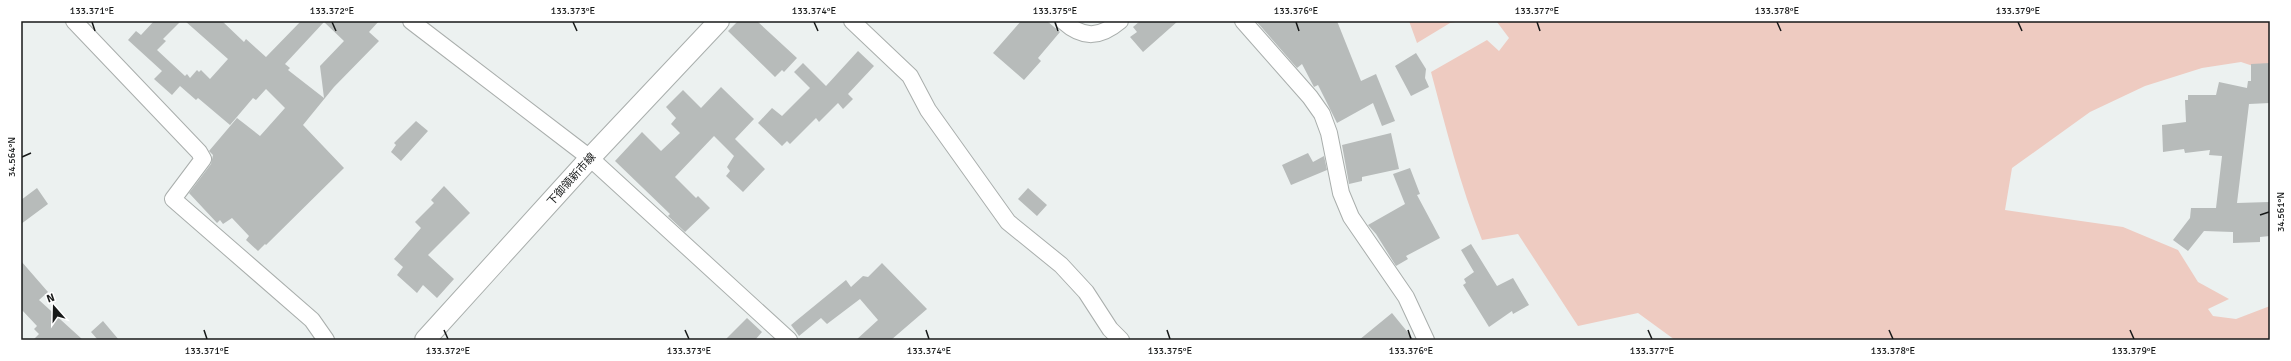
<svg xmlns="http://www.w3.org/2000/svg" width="2291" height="361" viewBox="0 0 2291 361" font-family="Signika,'Noto Sans JP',sans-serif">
<rect width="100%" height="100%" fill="#ecf1f0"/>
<path fill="#eecbc1" d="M1409 21H1461L1450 23 1417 43Z
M1494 21H2270V66L2262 69 2241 62 2202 68 2145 86 2090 112 2012 168 2005 210 2123 227 2178 250 2198 282 2229 299 2208 309 2213 316 2236 319 2270 306V340H1675L1638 313 1578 326 1518 234 1482 240C1460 185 1446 128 1431 72L1487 40 1499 51 1509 38 1497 22Z"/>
<path fill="#b7bbba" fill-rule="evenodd" d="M154 21H181L163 39 166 41 157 50 185 76 187 74 190 78 197 70 199 72 201 70 210 79 228 59 185 21H222L244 42 246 39 266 57 301 21H379L369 32 379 41 334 87 303 125 344 168 266 245 265 244 258 251 246 240 249 236 232 218 223 224 220 220 217 223 189 193 211 164 213 155 209 151 237 118 260 136 285 108 266 89 256 100 253 98 230 125 198 98 196 100 180 86 172 95 154 79 162 71 128 40 136 31 141 35ZM324 22 344 41 320 66 324 98 288 70 290 68 285 64Z
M738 21H757L797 58 784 72 782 70 775 77 728 31Z
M1021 21H1047L1060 32 1038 58 1041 61 1024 80 993 53Z
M1140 21H1178L1143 52 1130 37 1137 32 1133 27Z
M1256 21H1337L1361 81 1376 74 1395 121 1382 126 1373 103 1337 123 1318 85 1314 87 1302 64 1297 68Z
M858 51 874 66 848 94 853 99 843 109 838 103 819 122 816 118 790 144 787 141 782 146 758 123 772 108 782 116 810 88 794 72 803 63 826 86Z
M1416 53 1426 69 1425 78 1429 87 1411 96 1395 66Z
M2270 63V103L2249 104 2237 203 2269 202 2270 236 2260 237V242L2233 243V232L2204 231 2188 251 2173 240 2190 218 2191 208H2216L2222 156 2209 155 2210 150 2185 153 2184 149 2163 152 2162 125 2186 122 2185 100H2188V95H2216L2219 82 2247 88 2248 81H2251V64Z
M721 87 754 119 735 139 765 169 743 192 726 176 730 171 727 167 734 156 714 136 675 177 696 198 698 196 710 208 685 232 668 216 670 214 615 161 642 132 661 151 680 133 671 124 676 118 666 107 683 90 701 108Z
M416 121 428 131 401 161 391 152 396 145 394 143Z
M1391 133 1399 169 1362 177V181L1349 184 1342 145Z
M1308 153 1313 162 1324 156 1327 170 1291 185 1282 165Z
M1410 168 1420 194 1417 195 1440 238 1406 256 1408 259 1396 266 1376 234 1368 225 1405 204 1393 174Z
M444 186 470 213 428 255 454 279 437 298 423 285 417 293 397 275 403 267 394 259 421 228 415 222 434 203 431 200Z
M37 188 48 204 21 224V200Z
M1028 188 1047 205 1037 216 1018 199Z
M1471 244 1497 286 1513 278 1529 305 1513 314 1512 311 1489 327 1463 285 1466 283 1464 279 1474 272 1461 250Z
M21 261 48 292 39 300 83 340H33L39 334 34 329 37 326 21 309Z
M882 263 927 309 891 340H856L878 320 860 299 827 324 821 318 799 336 791 325 846 280 851 287 863 276 868 277Z
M1392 313 1414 340H1359Z
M747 318 762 332 755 340H725Z
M103 321 119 340H98L91 332Z"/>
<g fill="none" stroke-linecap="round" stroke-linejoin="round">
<g stroke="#a9aeac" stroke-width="18">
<path id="minor" d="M74 21 199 152 203 159 173 199 312 320 326 340
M411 21 590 158 789 340
M852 21 910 76 928 110 1008 222 1061 265 1086 292 1110 329 1121 340
M1063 21C1083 39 1100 38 1120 21
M1243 21 1310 97 1322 114 1329 133 1341 193 1351 217 1406 297 1426 340"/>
</g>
<g stroke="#a9aeac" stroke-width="22">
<path id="major" d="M425 340 590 158 719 21"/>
</g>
<use href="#minor" stroke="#fff" stroke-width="16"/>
<use href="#major" stroke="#fff" stroke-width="20"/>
</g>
<path fill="none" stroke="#171919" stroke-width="1.5" d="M92 22 95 31M332 22 336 31M573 22 577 31M814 22 818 31M1055 22 1058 31M1296 22 1299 31M1537 22 1540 31M1777 22 1781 31M2018 22 2022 31M22 157 31 153M2260 215 2269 212M204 330 207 339M444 330 448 339M685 330 689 339M926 330 929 339M1167 330 1170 339M1408 330 1411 339M1648 330 1652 339M1889 330 1893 339M2130 330 2134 339"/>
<g text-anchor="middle" stroke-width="3" stroke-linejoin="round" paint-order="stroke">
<g font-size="11" fill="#171919" stroke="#fff">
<text transform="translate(571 179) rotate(-48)" y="4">下御領新市線</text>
</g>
</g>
<rect width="2291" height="361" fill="none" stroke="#ffffff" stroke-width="44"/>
<g transform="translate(54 307) rotate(340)" stroke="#ffffff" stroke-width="3" paint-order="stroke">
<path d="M0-3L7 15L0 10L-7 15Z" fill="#171919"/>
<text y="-6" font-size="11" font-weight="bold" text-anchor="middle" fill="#171919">N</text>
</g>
<rect x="22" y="22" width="2247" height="317" fill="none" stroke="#171919" stroke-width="1.5"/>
<g font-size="10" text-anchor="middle" fill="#171919">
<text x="92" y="14">133.371°E</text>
<text x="332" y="14">133.372°E</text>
<text x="573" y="14">133.373°E</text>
<text x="814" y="14">133.374°E</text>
<text x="1055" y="14">133.375°E</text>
<text x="1296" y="14">133.376°E</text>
<text x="1537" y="14">133.377°E</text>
<text x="1777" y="14">133.378°E</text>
<text x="2018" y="14">133.379°E</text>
<text transform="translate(11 157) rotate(-90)" y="4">34.564°N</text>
<text transform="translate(2280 212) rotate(-90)" y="4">34.561°N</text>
<text x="207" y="354">133.371°E</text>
<text x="448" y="354">133.372°E</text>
<text x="689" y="354">133.373°E</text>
<text x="929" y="354">133.374°E</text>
<text x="1170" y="354">133.375°E</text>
<text x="1411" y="354">133.376°E</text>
<text x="1652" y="354">133.377°E</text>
<text x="1893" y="354">133.378°E</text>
<text x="2134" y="354">133.379°E</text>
</g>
</svg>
